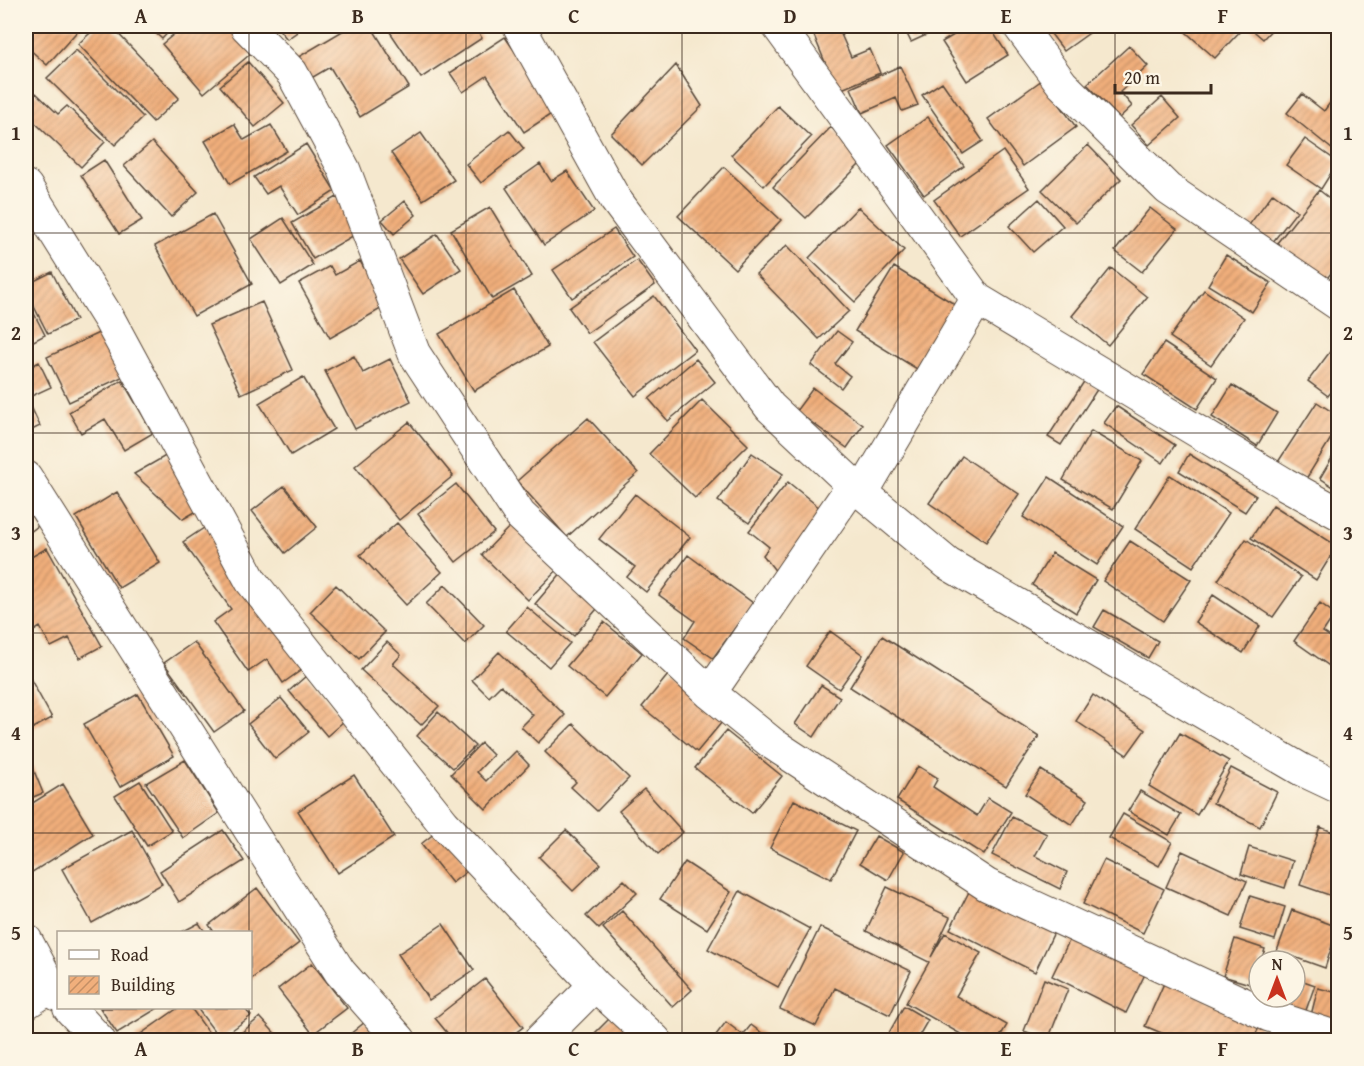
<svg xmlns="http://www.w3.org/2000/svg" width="1364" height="1066" viewBox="0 0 1364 1066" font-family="'Gentium Book Plus',serif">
<defs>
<pattern id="building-hatch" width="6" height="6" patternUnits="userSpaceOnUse" patternTransform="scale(1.5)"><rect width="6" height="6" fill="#f1af7c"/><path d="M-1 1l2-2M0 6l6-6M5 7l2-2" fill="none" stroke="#c48f65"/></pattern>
</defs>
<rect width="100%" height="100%" fill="#fcf5e5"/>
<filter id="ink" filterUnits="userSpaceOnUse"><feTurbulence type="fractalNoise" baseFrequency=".0167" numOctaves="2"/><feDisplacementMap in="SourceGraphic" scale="12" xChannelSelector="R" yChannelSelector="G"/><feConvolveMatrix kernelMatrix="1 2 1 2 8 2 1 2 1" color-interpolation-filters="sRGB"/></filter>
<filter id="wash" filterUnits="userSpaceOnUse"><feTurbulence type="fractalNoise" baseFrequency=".008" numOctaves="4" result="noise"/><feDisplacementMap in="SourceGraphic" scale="24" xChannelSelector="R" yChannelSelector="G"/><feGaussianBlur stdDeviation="1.35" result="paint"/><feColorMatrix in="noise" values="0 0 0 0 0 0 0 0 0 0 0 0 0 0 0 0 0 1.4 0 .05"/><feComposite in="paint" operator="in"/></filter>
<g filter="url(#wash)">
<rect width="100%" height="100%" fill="#f5e8ce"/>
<g id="blocks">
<path fill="url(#building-hatch)" d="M26 26H82L47 65 26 46Z
M98 26H111L179 98 153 122 78 44Z
M148 26H174L162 39Z
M184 26H232L254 51 204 93 162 44Z
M276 26H292L297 32 287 39Z
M351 26H371L409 87 360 117 330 67 308 80 295 59Z
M386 26H474L482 38 421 78Z
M810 26H856L840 32 851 57 870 49 880 73 837 91Z
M903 26H946L911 42Z
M969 26H989L1008 55 967 81 942 42Z
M1045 26H1099L1064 51Z
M1179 26H1245L1215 58Z
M1248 26H1275L1263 39Z
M505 37 556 111 524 132 487 76 463 92 450 73Z
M1129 46 1148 66 1120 92 1132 106 1119 118 1087 84Z
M76 50 143 117 115 145 47 78Z
M248 62 284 103 255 127 220 86Z
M676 65 702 106 642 165 611 134Z
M900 66 918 105 902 111 896 98 862 113 851 88Z
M1042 80 1076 127 1023 166 988 119Z
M942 82 983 141 963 154 922 95Z
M1338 92V154L1287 113 1302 94 1324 111Z
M36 93 58 114 67 106 105 142 81 167 26 114V104Z
M1162 97 1180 118 1149 145 1131 125Z
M778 106 811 137 764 186 731 155Z
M928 117 964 166 924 195 888 145Z
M234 124 244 140 271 125 287 151 230 184 205 141Z
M831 127 864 160 806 218 773 187Z
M509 130 524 149 481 183 466 164Z
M421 133 454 180 423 200 391 153Z
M1305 139 1338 162 1321 189 1286 165Z
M152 142 198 192 171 217 124 166Z
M306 144 335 191 298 215 279 186 266 194 254 177Z
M1088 145 1121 179 1076 223 1042 190Z
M1003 151 1029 188 960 236 934 200Z
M104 160 142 220 119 234 81 175Z
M540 164 551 181 567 171 594 211 544 245 506 188Z
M724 167 781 220 735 269 678 216Z
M1319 190 1338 205V264L1325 281 1277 243Z
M1273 193 1297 211 1272 243 1249 225Z
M337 197 358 233 313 259 292 223Z
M1039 199 1063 226 1033 252 1009 226Z
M405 201 416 215 394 234 382 220Z
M490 207 532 276 492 299 451 230Z
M858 207 904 250 855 302 809 258Z
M1150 208 1177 229 1142 272 1115 251Z
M213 214 252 284 194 316 155 246Z
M283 218 313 265 281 285 251 239Z
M614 229 633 257 572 298 553 270Z
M437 234 461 269 423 294 399 259Z
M787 245 849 311 819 339 756 274Z
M1226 255 1271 283 1252 312 1208 285Z
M637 260 655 285 587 333 569 308Z
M360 261 386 306 330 338 299 283 330 266 335 275Z
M894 267 956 305 917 369 855 331Z
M1111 268 1147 297 1108 345 1072 316Z
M52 272 76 320 48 334 26 291V285Z
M514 290 548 347 474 391 439 334Z
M1204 290 1244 318 1211 365 1170 337Z
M654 296 695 350 635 396 593 342Z
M26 298 45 335 26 345Z
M262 302 293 370 241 394 209 325Z
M105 330 126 375 69 402 47 357Z
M837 331 852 342 835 364 850 376 841 388 811 365Z
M1338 341V383L1328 396 1308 381Z
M1164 343 1217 378 1197 409 1143 374Z
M354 356 363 373 390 359 411 401 355 429 325 371Z
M696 359 715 382 668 421 649 399Z
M39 362 51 387 27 398 40 426 26 433V369Z
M303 377 334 429 291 455 259 403Z
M122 380 153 433 124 450 105 419 81 433 69 412Z
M1085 380 1098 388 1061 445 1048 437Z
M1232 385 1277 413 1257 446 1212 417Z
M813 388 863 425 847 448 796 411Z
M702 400 748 445 695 498 649 454Z
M1317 402 1338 416V427L1306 479 1278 462Z
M1116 406 1175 445 1163 463 1104 423Z
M588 418 638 473 567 537 517 481Z
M409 422 453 476 399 520 355 466Z
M1091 431 1142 461 1113 509 1063 480Z
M1338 448V490L1320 478Z
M752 453 783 474 749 523 718 501Z
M169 454 202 508 183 519 134 474Z
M1189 454 1256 496 1245 512 1179 471Z
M962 456 1019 494 986 542 929 503Z
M1170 475 1229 513 1193 567 1135 529Z
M1049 477 1123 526 1097 565 1023 517Z
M788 482 826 513 777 573 763 555 769 547 749 531Z
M456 484 494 532 456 562 418 514Z
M284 486 317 527 285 553 252 511Z
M117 492 160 563 119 588 76 517Z
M635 494 690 537 646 592 627 577 635 567 599 539Z
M1273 505 1337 546 1316 580 1251 538Z
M26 507 38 526 26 535Z
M515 521 561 566 528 600 482 555Z
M397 523 442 572 406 605 360 555Z
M207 526 307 666 283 683 267 659 248 672 213 622 231 609 183 542Z
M1246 539 1301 577 1273 617 1218 580Z
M1130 541 1191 580 1163 621 1103 581Z
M47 548 102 646 80 658 69 638 51 647 40 627 26 636V560Z
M1052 553 1096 580 1076 613 1032 585Z
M688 555 753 603 713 658 684 638 695 621 659 595Z
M563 571 602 603 574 636 535 604Z
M336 585 385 632 359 659 310 612Z
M445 585 484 625 465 644 426 604Z
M1213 595 1260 626 1243 653 1195 622Z
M1320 603 1335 614 1323 632 1338 642V672L1294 641Z
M527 607 570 643 549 667 506 631Z
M1104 610 1158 641 1148 658 1094 627Z
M604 622 642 653 605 697 567 666Z
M830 631 863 655 839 689 806 666Z
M882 636 1039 736 1006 786 850 687Z
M194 642 244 711 214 732 164 663Z
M387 642 401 655 393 664 439 706 421 725 361 670Z
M499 652 565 715 538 743 521 727 533 715 501 685 489 697 472 680Z
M672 670 727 716 697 752 642 707Z
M26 671 52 718 26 732Z
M306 676 344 721 327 736 289 691Z
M821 685 840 697 814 737 795 724Z
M138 694 174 756 120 787 84 724Z
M1093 695 1145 730 1127 755 1076 721Z
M281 698 309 732 275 759 248 724Z
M438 712 475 746 453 768 417 736Z
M573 724 629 778 597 811 571 787 576 782 545 752Z
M726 731 782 776 752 813 695 768Z
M1180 733 1229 761 1197 815 1149 786Z
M481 743 493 755 477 772 486 781 516 751 529 765 486 809 451 774Z
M26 751 43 793 26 800Z
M185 760 219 813 183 838 146 783Z
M918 766 938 778 933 787 977 816 988 798 1011 812 984 855 897 800Z
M1231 768 1277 792 1260 827 1213 803Z
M1041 770 1088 800 1072 825 1025 794Z
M354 775 394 837 338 873 298 811Z
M140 781 172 831 147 846 115 796Z
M63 784 93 834 26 876V807Z
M644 789 683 832 658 854 619 811Z
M1140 791 1181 815 1169 835 1128 811Z
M794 800 856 831 831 879 770 848Z
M1123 814 1172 842 1159 866 1109 838Z
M1012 817 1047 834 1035 856 1067 872 1060 889 992 855Z
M1320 827 1338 834V898L1300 885Z
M440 829 471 868 452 883 421 844Z
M132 830 162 884 92 923 62 869Z
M223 830 244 861 179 902 160 871Z
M566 830 601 864 573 891 539 857Z
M876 836 904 852 888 880 860 863Z
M1249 847 1293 861 1285 888 1241 874Z
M1182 851 1247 881 1231 916 1166 887Z
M1104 860 1164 889 1143 933 1083 904Z
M685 862 731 892 707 929 660 899Z
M624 880 637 893 599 929 586 916Z
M972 886 1056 928 1035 972 950 929Z
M887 887 950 917 931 957 945 933 981 953 956 996 1007 1025 998 1040H971L906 1003 929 962 866 931Z
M257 888 299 943 250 980V932H214L209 925Z
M740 891 810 929 778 987 708 949Z
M1250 896 1285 907 1275 940 1240 929Z
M1292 910 1338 927 1325 968 1277 951Z
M622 911 692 990 673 1007 603 928Z
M199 923 205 932H182Z
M443 924 474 970 429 1000 398 954Z
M820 927 911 971 890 1015 835 988 816 1026 780 1009Z
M1071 937 1145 974 1126 1013 1052 976Z
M1235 939 1265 949 1261 961H1259V968L1253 985 1223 976Z
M312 963 347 1008 313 1034 278 989Z
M1295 978 1315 985 1305 1013 1260 997H1295Z
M485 979 523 1027 506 1040H453L435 1018Z
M1044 979 1068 989 1048 1040 1024 1031Z
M1165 981 1260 1025 1253 1040H1178L1145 1026Z
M1318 988 1338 993V1013L1335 1029 1309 1023Z
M904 1006 928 1020 917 1039 921 1040H885Z
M100 1008H158L117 1033Z
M178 1008H191L214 1040H137L135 1038Z
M197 1008H244L251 1016 220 1039Z
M616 1012 644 1040H592L590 1038Z
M260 1017 281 1040H233Z
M365 1022 377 1036 371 1040H353L349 1035Z
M726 1022 743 1035 751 1025 771 1040H712Z"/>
</g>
</g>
<g filter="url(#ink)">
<use href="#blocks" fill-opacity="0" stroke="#574638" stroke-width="1.5"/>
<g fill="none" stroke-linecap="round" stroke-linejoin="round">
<g stroke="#574638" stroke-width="34">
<path id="street" d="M246 26 292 73 344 169 414 353 520 515 710 693 773 744 987 885 1268 1015 1338 1038
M519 26 615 199 770 407 853 485 948 564 1302 770 1338 787
M778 26 977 299 1285 484 1338 513
M1019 26 1062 84 1168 189 1338 304
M26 186 109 319 251 581 444 824 595 985 655 1040
M26 477 340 972 400 1040
M862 493 977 299
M710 693 853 485
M26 940 51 987 58 995
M26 1003 51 987
M69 1008 99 1040
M540 1040 595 985"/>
</g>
<use href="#street" stroke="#fff" stroke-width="32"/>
</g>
</g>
<path fill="none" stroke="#3b2a1e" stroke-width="1.5" stroke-opacity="0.55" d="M249 26V932M466 26V1040M682 26V1040M898 26V1040M1115 26V1040M26 233H1338M26 433H1338M26 633H1338M26 833H1338M249 1008V1040"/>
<rect width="1364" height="1066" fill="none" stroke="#fcf5e5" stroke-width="66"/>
<rect x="57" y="931" width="195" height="78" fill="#fcf5e5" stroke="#afa495" stroke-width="1.5"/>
<rect x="69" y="950" width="30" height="9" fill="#ffffff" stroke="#afa495" stroke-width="1.5"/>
<text x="111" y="961" font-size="18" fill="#3b2a1e">Road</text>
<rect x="69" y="976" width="30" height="18" fill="url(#building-hatch)" stroke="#afa495" stroke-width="1.5"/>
<text x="111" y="991" font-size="18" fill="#3b2a1e">Building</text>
<g transform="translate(1277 979)"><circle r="28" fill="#fcf5e5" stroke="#afa495" stroke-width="1.5"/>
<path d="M0-4.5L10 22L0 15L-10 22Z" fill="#c8321e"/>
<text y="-9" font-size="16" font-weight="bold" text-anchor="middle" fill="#3b2a1e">N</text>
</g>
<path d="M1115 84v9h96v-9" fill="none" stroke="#3b2a1e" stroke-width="3"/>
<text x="1124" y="84" font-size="18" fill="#3b2a1e" stroke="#fcf5e5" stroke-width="4.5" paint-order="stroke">20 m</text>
<rect x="33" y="33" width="1298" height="1000" fill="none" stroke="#3b2a1e" stroke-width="2"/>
<g font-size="20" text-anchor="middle" font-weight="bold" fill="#3b2a1e">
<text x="141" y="23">A</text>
<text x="358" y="23">B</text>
<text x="574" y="23">C</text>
<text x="790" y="23">D</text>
<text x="1006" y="23">E</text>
<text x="1223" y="23">F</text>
<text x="16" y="140">1</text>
<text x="1348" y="140">1</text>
<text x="16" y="340">2</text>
<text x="1348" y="340">2</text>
<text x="16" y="540">3</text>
<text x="1348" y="540">3</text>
<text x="16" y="740">4</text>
<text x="1348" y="740">4</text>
<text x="16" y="940">5</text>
<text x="1348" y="940">5</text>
<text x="141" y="1056">A</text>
<text x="358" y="1056">B</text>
<text x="574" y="1056">C</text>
<text x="790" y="1056">D</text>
<text x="1006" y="1056">E</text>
<text x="1223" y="1056">F</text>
</g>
</svg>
